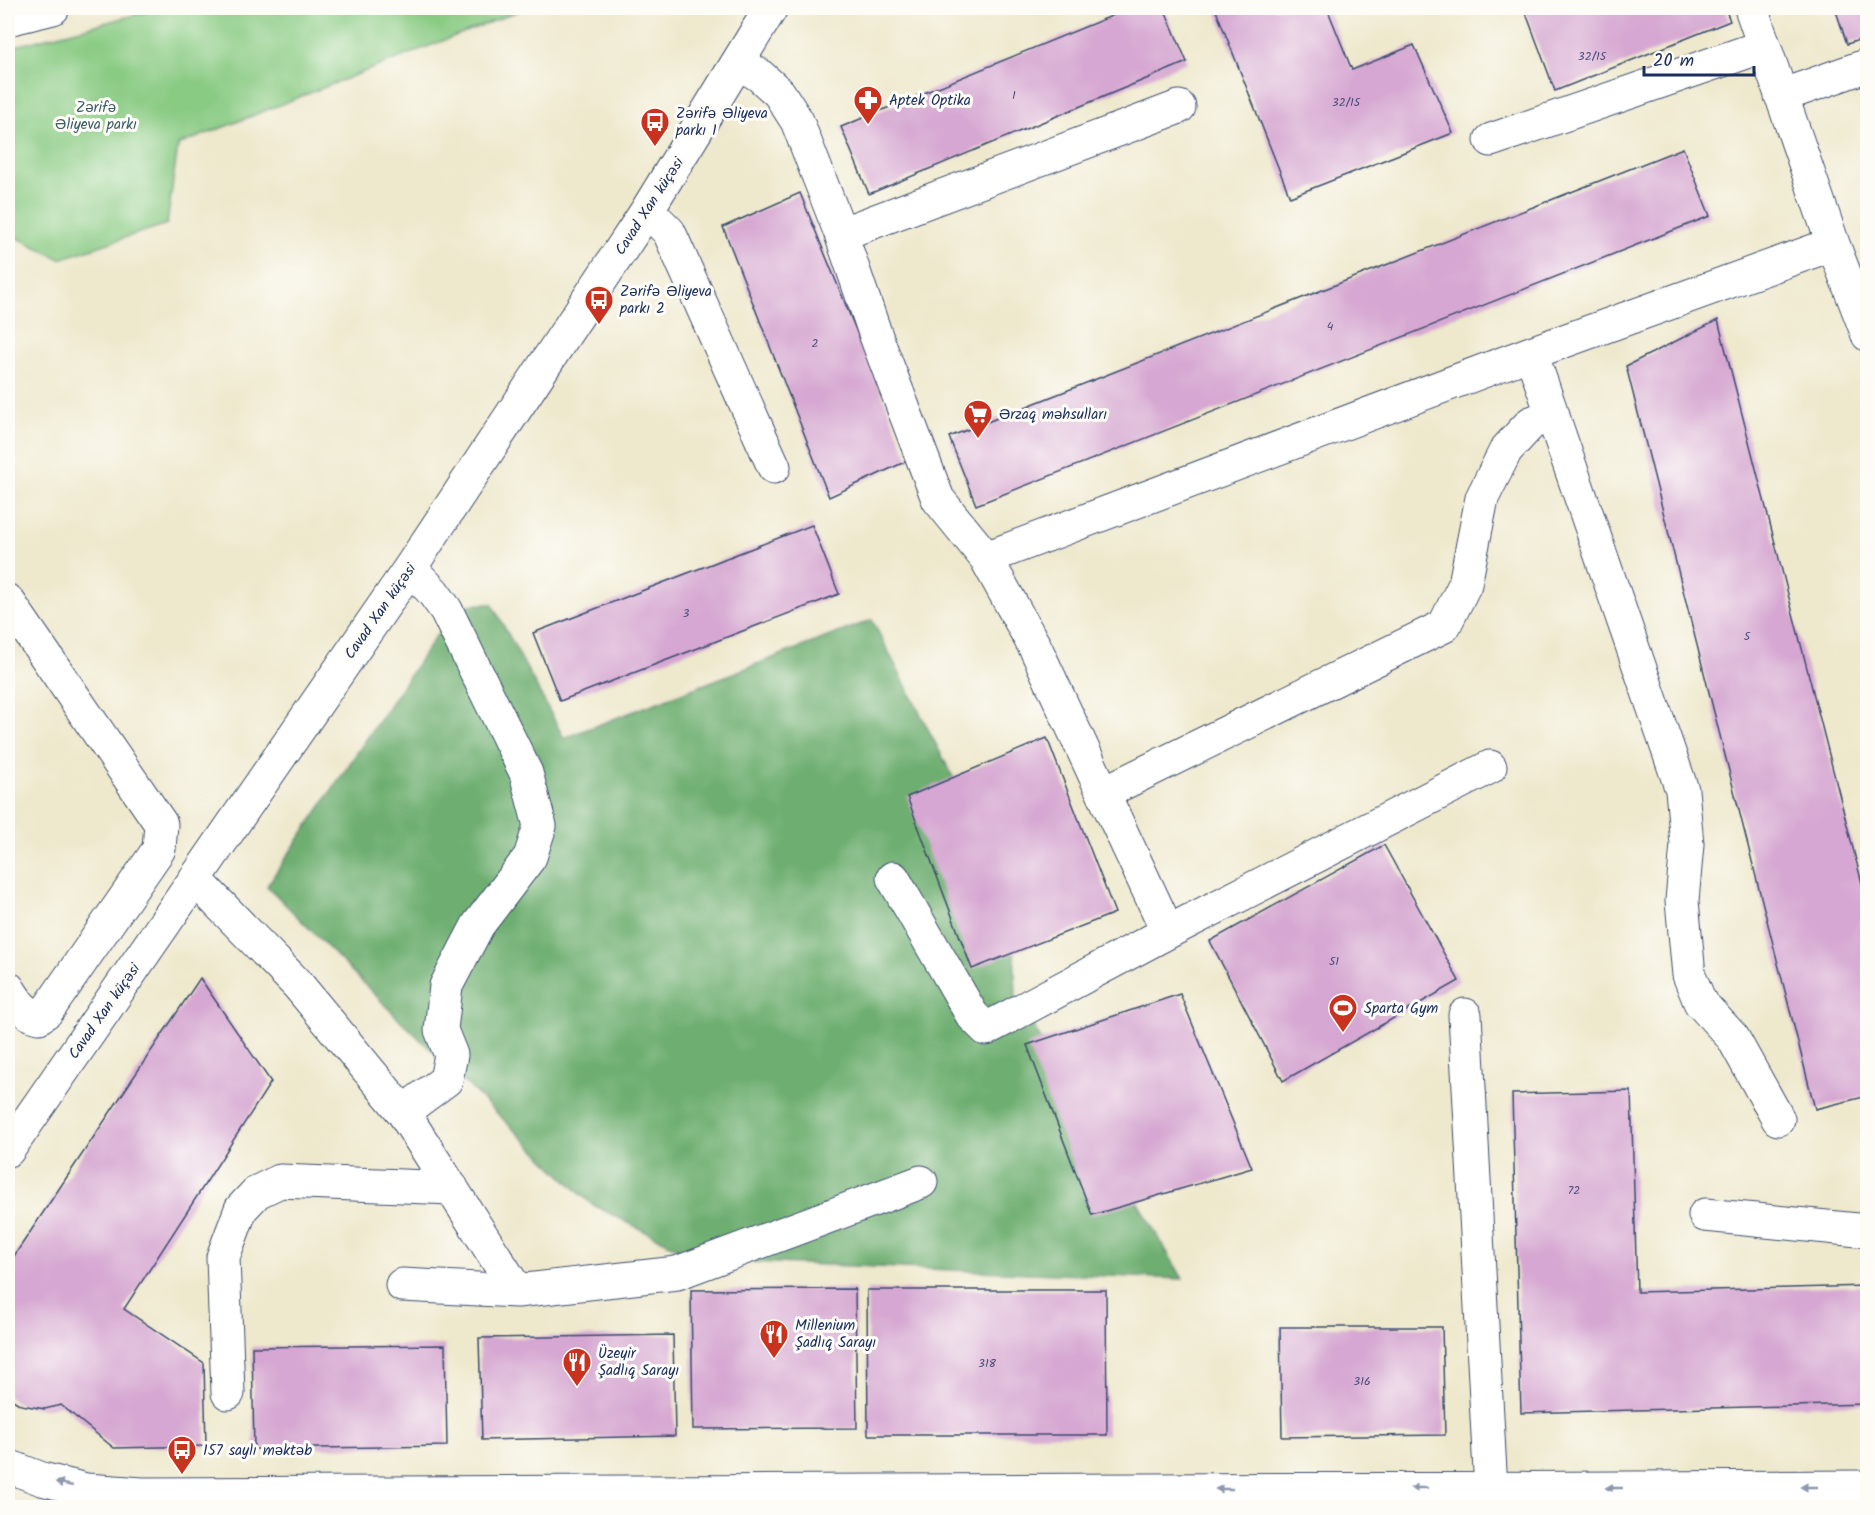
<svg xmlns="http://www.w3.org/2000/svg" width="1875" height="1515" viewBox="0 0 1875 1515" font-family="Kalam,sans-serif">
<rect width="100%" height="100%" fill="#fdfcf7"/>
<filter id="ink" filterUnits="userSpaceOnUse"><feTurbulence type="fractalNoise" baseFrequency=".0167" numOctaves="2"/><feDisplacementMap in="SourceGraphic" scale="12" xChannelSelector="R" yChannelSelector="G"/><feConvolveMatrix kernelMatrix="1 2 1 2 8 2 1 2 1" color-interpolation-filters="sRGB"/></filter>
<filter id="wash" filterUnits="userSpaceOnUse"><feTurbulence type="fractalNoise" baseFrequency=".008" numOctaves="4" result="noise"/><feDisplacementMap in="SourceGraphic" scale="24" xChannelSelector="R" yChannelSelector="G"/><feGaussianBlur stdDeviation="1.35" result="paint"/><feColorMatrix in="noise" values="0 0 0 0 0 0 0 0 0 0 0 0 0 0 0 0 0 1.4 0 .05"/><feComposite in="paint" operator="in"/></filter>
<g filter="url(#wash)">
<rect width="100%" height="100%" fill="#eee8cc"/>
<path fill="#89cb83" stroke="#527d70" stroke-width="1.5" d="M161 8H526L178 145 167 224 60 259 8 233V48Z"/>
<path fill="#6eaf71" stroke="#446f68" stroke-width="1.5" d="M492 604 564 738 872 620 1012 892 1016 997 1183 1279 701 1260 591 1204 396 1016 267 886 457 605Z"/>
<g id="blocks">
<path fill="#d6a7d2" d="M1131 8H1164L1187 62 869 194 841 127Z
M1215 8H1327L1352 70 1414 45 1453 133 1290 197Z
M1524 8H1725L1730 21 1555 91Z
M1835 8H1868V37L1847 44Z
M1683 148 1710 216 976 505 949 437Z
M800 193 909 460 829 497 723 227Z
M1718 320 1868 907V1096L1815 1109 1626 366Z
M812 525 839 594 560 701 533 633Z
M1047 738 1115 913 972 969 907 797Z
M1384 845 1459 981 1283 1081 1210 941Z
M200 978 271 1082 124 1309 204 1363 206 1446 114 1448 61 1405 45 1409 21 1405 8 1397V1265Z
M1180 994 1252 1168 1092 1215 1027 1045Z
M1631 1091 1637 1292 1868 1286V1404L1521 1413 1512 1094Z
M855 1289 857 1428 693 1429 691 1290Z
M867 1290H1106L1107 1435H868Z
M1280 1327H1442L1445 1435 1282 1437Z
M673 1335 675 1436 482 1440 479 1338Z
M445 1345 447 1446 254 1449 252 1347Z"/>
</g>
</g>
<g filter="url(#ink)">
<use href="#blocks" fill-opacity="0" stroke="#3b4b6e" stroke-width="1.5"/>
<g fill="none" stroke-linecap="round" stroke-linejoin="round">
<g stroke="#3b4b6e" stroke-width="35">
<path id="minor" d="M1751 8 1833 244 1868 335
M8 19 53 8
M739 63 759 75 779 93 797 121 841 234 876 336 938 499 986 558 1036 649 1168 932
M1781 96 1868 65
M1491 140 1764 46
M646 212 658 221 669 232 774 467
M841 234 1179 107
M1531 353 1682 790 1687 844 1682 901 1689 975 1700 1002 1733 1038 1778 1119
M986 558 1531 353 1833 244
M8 601 161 824 159 849 47 1011 39 1017C23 1014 16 1000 8 988
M1103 793 1444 626 1465 584 1482 498 1506 450 1531 423 1553 415
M893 878 972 1015 986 1029 1168 932 1490 767
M195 879 298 985 403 1112 517 1291
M1465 1015 1492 1508
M403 1112 446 1080 451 1055 441 1030 446 986 478 925 530 857 540 826 526 773 446 610 433 592 410 568
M8 1150 410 568 646 212 771 8
M1705 1215 1868 1231
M402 1285 517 1291 677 1273 921 1182
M228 1393 223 1257 241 1209 257 1192 280 1181 452 1188
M8 1466 42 1479 86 1490 143 1494 1868 1487"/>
</g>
<use href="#minor" stroke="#fff" stroke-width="33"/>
</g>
<defs><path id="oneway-solid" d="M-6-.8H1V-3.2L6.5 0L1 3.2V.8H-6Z" transform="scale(1.5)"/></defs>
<g fill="#8d97ae">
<use href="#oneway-solid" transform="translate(64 1484) rotate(-167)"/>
<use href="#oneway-solid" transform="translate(1809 1487) rotate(180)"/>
<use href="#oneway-solid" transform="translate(1419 1488) rotate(180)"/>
<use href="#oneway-solid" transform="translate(1614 1488) rotate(180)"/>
<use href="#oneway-solid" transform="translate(1224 1489) rotate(180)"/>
</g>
</g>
<defs>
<g id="pharmacy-pin" transform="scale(1.5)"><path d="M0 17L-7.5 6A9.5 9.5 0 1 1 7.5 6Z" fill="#c8321e" stroke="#fdfcf7"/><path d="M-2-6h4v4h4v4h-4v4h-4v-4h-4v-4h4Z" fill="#fff"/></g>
<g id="bus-pin" transform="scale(1.5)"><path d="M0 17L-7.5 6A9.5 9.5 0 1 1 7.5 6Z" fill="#c8321e" stroke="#fdfcf7"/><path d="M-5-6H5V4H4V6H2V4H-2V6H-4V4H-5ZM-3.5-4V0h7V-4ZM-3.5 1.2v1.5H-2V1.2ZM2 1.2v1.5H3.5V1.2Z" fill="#fff"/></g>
<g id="supermarket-pin" transform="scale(1.5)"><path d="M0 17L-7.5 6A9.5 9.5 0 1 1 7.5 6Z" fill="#c8321e" stroke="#fdfcf7"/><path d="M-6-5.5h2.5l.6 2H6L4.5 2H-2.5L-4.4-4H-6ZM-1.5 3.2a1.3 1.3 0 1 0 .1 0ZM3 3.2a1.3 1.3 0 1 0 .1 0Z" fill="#fff"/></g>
<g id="stadium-pin" transform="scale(1.5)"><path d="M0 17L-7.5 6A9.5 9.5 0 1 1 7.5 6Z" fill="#c8321e" stroke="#fdfcf7"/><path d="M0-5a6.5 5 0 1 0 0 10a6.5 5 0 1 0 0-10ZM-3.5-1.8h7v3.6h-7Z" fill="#fff"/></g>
<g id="restaurant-pin" transform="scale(1.5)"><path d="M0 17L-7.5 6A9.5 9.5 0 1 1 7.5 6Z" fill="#c8321e" stroke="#fdfcf7"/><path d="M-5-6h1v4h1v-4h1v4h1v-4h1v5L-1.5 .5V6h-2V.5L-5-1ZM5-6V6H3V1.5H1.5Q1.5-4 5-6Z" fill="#fff"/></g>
</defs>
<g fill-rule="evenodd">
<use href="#pharmacy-pin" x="868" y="100"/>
<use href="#bus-pin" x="655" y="122"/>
<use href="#bus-pin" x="599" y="300"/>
<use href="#supermarket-pin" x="978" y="414"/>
<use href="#stadium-pin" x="1343" y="1008"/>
<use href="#restaurant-pin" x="774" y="1334"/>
<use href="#restaurant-pin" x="577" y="1362"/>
<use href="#bus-pin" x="182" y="1450"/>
</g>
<g text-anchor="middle" stroke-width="6" stroke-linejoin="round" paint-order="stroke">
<g font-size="12" fill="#4a4d7b">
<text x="1592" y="60">32/15</text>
<text x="1014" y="99">1</text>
<text x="1346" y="106">32/15</text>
<text x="1330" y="330">4</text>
<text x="815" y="347">2</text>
<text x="686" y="617">3</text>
<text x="1747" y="640">5</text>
<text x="1334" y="965">51</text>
<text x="1574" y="1194">72</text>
<text x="987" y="1367">318</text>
<text x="1362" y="1385">316</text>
</g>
<g font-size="15" fill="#1b2f5e" stroke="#fdfcf7" text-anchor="start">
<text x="889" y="105">Aptek Optika</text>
<text x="676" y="118">Zərifə Əliyeva<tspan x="676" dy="17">parkı 1</tspan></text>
<text x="620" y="296">Zərifə Əliyeva<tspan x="620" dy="17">parkı 2</tspan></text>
<text x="999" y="419">Ərzaq məhsulları</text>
<text x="1364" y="1013">Sparta Gym</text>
<text x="795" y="1330">Millenium<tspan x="795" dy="17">Şadlıq Sarayı</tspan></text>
<text x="598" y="1358">Üzeyir<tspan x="598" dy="17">Şadlıq Sarayı</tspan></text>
<text x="203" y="1455">157 saylı məktəb</text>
</g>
<g font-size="15" fill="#3c5e69" stroke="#fdfcf7">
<text x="96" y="112">Zərifə<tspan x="96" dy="17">Əliyeva parkı</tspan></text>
</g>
<g font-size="15" fill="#1b2f5e" stroke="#fdfcf7">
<text transform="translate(649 206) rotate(-57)" y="5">Cavad Xan küçəsi</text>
<text transform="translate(380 611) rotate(-55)" y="5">Cavad Xan küçəsi</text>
<text transform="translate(104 1011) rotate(-55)" y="5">Cavad Xan küçəsi</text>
</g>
</g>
<rect width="1875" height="1515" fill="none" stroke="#fdfcf7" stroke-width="30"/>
<path d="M1644 66v9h110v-9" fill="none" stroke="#1b2f5e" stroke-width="3"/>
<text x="1653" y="66" font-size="18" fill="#1b2f5e" stroke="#fdfcf7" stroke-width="4.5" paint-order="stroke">20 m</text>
</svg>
